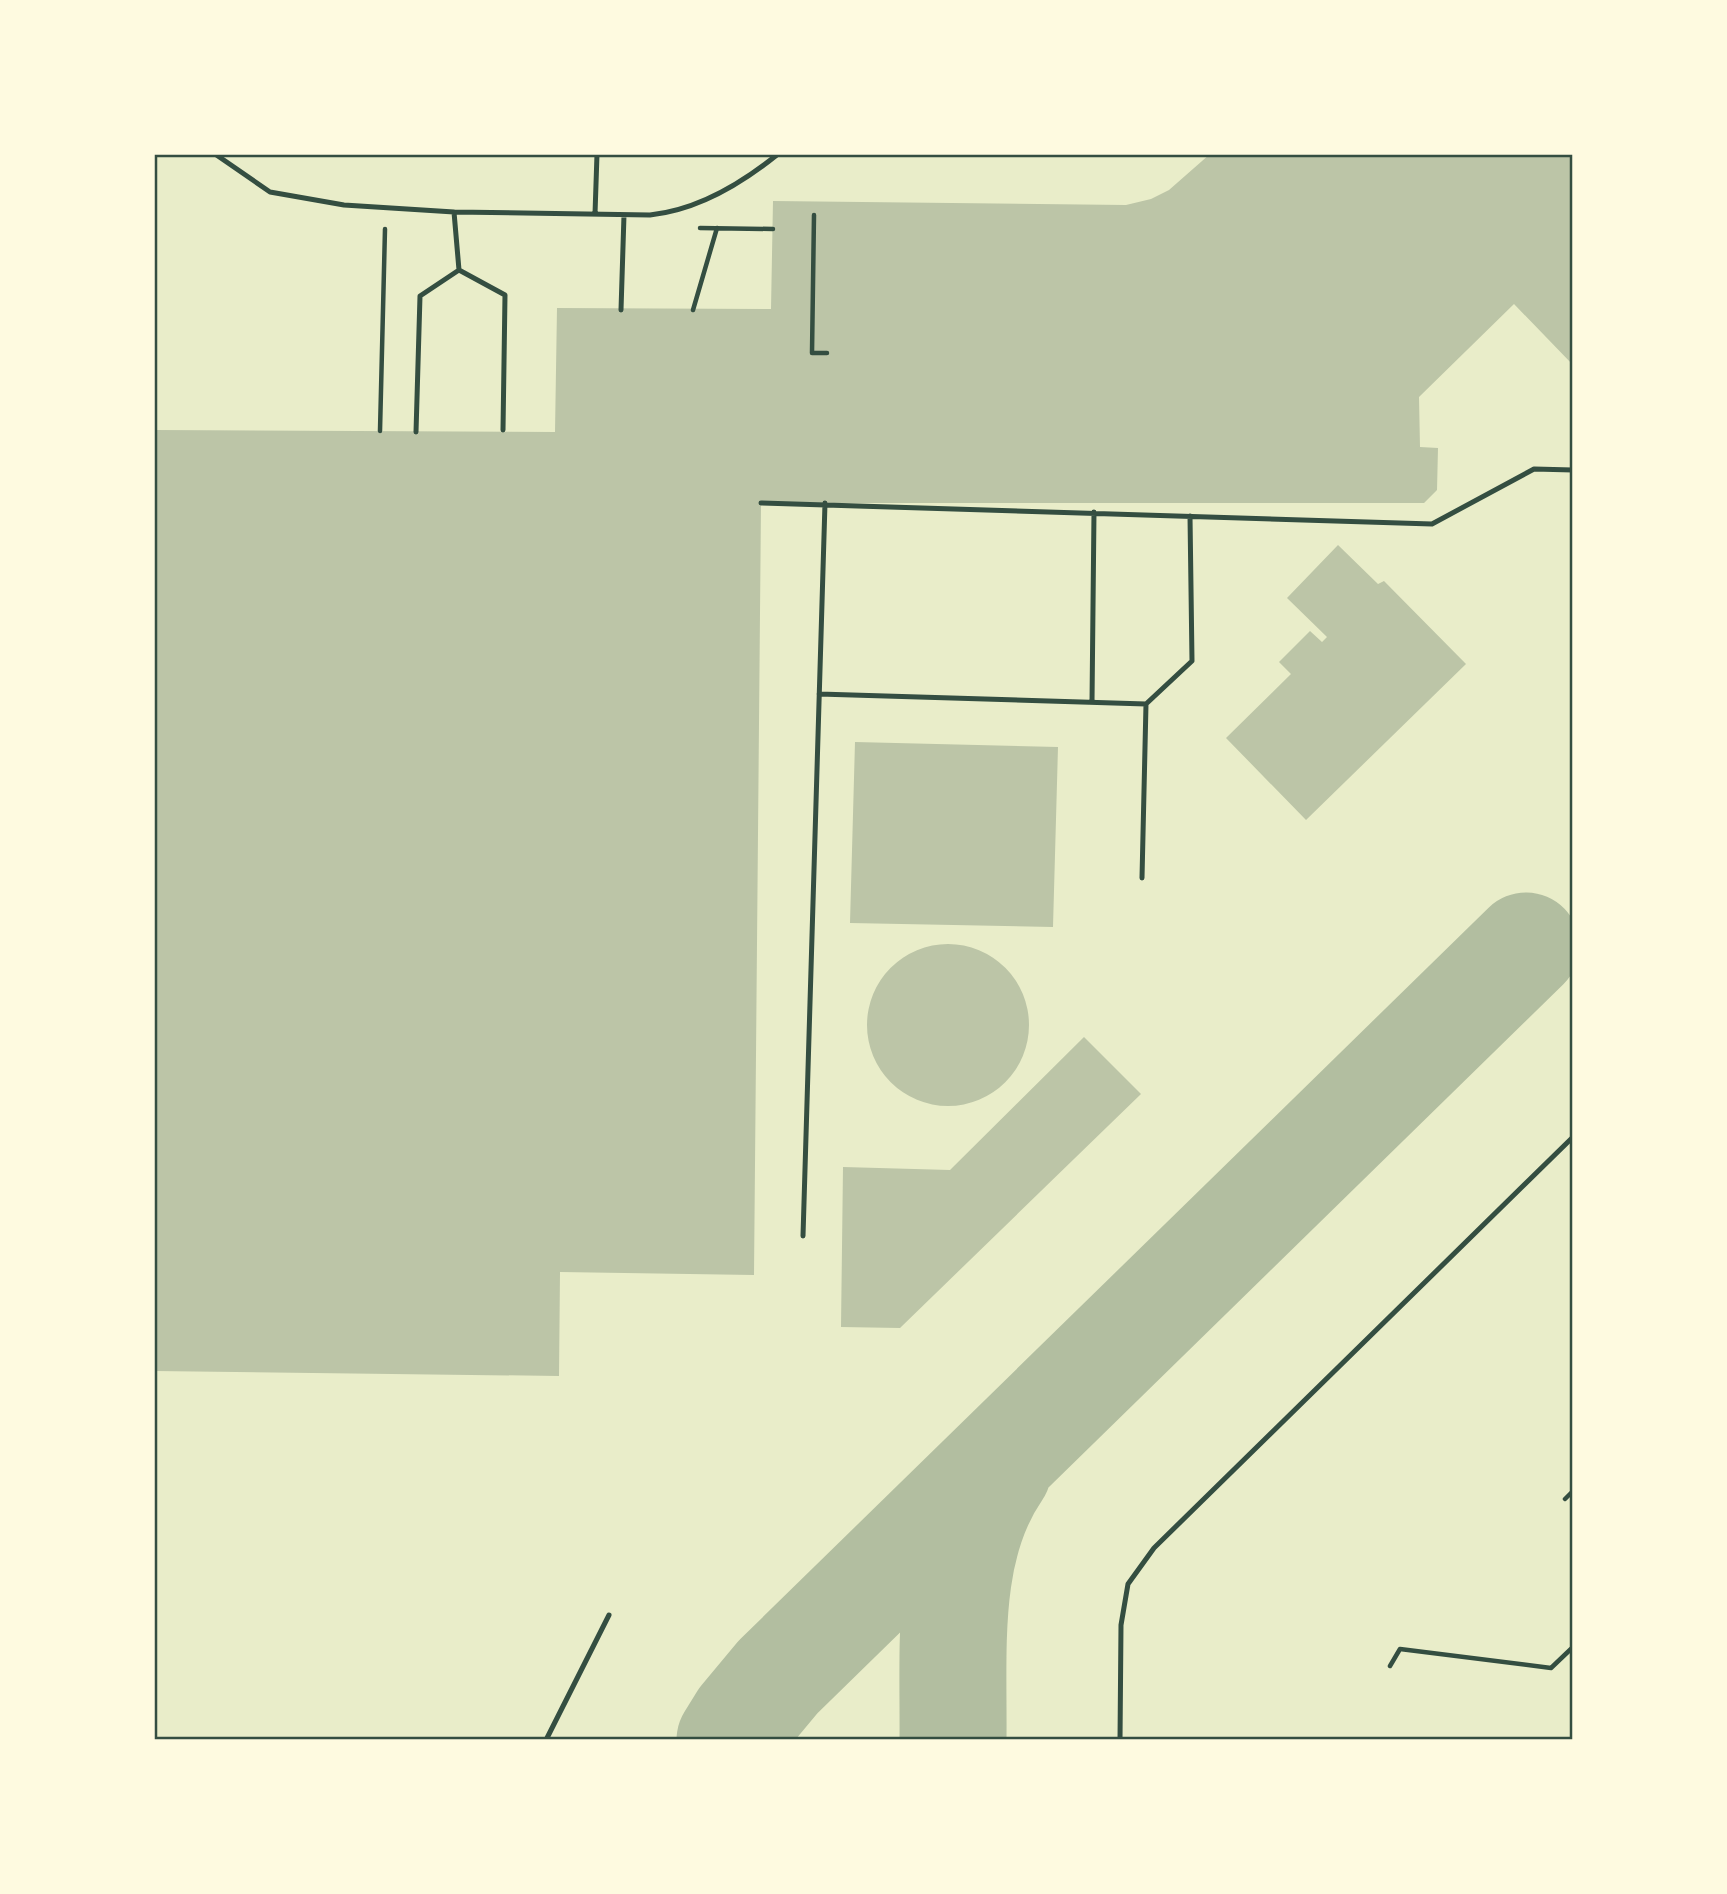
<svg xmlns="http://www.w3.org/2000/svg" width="1727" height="1894" viewBox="0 0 1727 1894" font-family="'Public Sans',sans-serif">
<rect width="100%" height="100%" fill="#e9edc9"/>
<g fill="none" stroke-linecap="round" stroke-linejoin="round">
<path stroke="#b2bea0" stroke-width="107" d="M730 1740 743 1719 778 1677 1526 946
M953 1740C954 1649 944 1548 998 1470"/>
</g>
<path fill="#bcc5a7" d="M1210 154H1573V365L1514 304 1419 397 1420 447 1438 448 1437 490 1424 503H761L754 1275 560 1272 559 1376 154 1371V430L555 432 557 308 771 309 773 201 1126 205 1151 199 1169 190Z
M1338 545 1378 584 1384 581 1466 664 1306 820 1226 738 1291 674 1279 662 1310 631 1322 642 1327 637 1287 598Z
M855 742 1058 747 1053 927 850 923Z
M867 1025a81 81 0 1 1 162 0a81 81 0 1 1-162 0Z
M1084 1037 1141 1094 900 1328 841 1327 843 1167 950 1170Z"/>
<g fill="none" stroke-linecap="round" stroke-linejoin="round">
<path stroke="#344e41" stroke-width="4.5" d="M814 215 812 353H827
M700 228 773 229
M693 310 717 228
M380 431 385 229
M1565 1499 1573 1491
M1390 1666 1400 1649 1551 1668 1573 1647"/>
<path stroke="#344e41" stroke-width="5" d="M215 154 270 192 344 205 454 212 650 215C698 210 741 184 778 154
M454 212 459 270
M595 214 597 154
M459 270 505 295 503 430
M621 310 624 215
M416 432 420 296 459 270
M761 503 1432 524 1534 469 1573 470
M819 694 1146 704 1192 661 1190 516
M1092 702 1094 512
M1142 878 1146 704
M803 1236 825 503
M546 1740 609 1615
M1120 1740 1121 1625 1128 1584 1154 1548 1573 1137"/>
</g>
<rect width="1727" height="1894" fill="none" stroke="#fefae0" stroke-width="312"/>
<rect x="156" y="156" width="1415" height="1582" fill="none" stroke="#344e41" stroke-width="2.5"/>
</svg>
